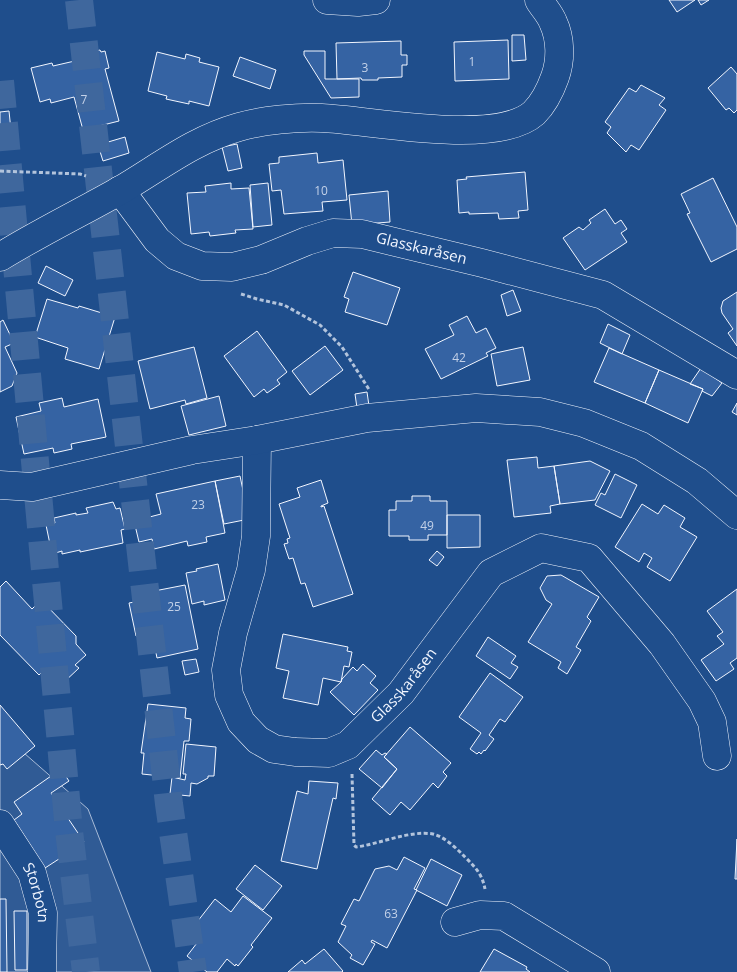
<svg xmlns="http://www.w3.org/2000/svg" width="737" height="972" viewBox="0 0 737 972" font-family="'Open Sans',sans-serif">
<rect width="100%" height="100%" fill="#1f4e8c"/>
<path fill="#305b95" stroke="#a8bbd7" d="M0 732 88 809 151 972H0Z"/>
<path fill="#3563a3" stroke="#f2f6ff" d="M669 0H695L677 12Z
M698 0H709L701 5Z
M512 35H524L526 60 512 61Z
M508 40 509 79 455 81 454 42Z
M401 41V55H407V65H402V77L378 78V80H362L361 78 337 79 336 43Z
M100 50 101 52 105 51 109 68 105 69 119 121 83 130 74 97 51 103 50 99 40 102 31 68 52 63 53 66 79 60 78 55Z
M304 51H325V79H359V97L331 98 304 55Z
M157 52 185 59 186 54 200 58 199 62 219 67 209 106 189 101V104L166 99 167 96 148 91Z
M240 57 276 70 270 89 233 76Z
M731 67 737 74V110L734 113 729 108 726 110 708 88Z
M641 85 665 98 659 105 666 110 639 150 631 145 626 152 607 133 611 127 605 122 629 88 636 92Z
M9 111 12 140 0 141V112Z
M125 137 129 153 103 161 98 145Z
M237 144 242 168 228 171 222 147Z
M317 153 318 163 343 160 347 200 322 202 323 211 284 214 281 190 272 191 269 164 279 163V157Z
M525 172 528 210 518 211 519 218 499 219 498 213 469 214V212L459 213 457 180 467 179 466 177Z
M713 178 737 227V249L711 262 687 214 690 213 681 194Z
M231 183V189L249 188 253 229 235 230 236 233 210 236 209 232 191 234 187 193 206 192 205 186Z
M268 183 272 225 253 227 250 185Z
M388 191 390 222 352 225 349 195Z
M605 209 615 224 621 220 627 229 621 233 627 242 585 270 563 238 579 227 583 230 591 223 589 220Z
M46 266 73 280 65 296 38 283Z
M353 272 400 288 387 325 345 312 349 299 344 297Z
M513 290 521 311 507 316 501 295Z
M737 292V346L728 333 733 329 722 313 721 308 723 301Z
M47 299 78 308 79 306 115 317 99 369 65 359 68 348 35 337Z
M467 316 476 333 486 328 496 348 486 353 488 356 441 379 425 349 454 335 449 325Z
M3 320 14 343 5 347 17 373 12 386 0 392V322Z
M608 324 630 335 622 354 600 343Z
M257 331 287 372 277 380 280 384 267 393 264 389 254 397 224 356Z
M325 346 343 370 310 395 292 371Z
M194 347 207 398 186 404 185 400 150 409 138 361Z
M523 347 530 380 497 386 491 354Z
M609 348 659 370 645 403 594 382Z
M701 368 722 383 712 396 702 391 703 389 690 384Z
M659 370 703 389 688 423 645 403Z
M367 392 369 406 357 408 355 394Z
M219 396 226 426 189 435 181 406Z
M62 398 64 407 98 399 106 437 71 444 72 449 54 453 53 448 24 454 16 417 41 411 39 403Z
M737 403V415L732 412Z
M537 457 538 468 554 466 560 504 550 506 551 513 514 517 507 460Z
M590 461 610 471 595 500 560 504 554 466Z
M615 474 637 485 621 518 595 505 601 493 605 495Z
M240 476 249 519 224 524 215 481Z
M321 480 328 503 321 506V507L324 506 353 594 313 607 305 583 301 584 293 558 289 559 284 544 288 543 287 539 290 538 279 504 300 497 297 488Z
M215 481 225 533 206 537 207 542 188 546 187 541 154 549 152 539 139 542 134 521 161 514 156 494Z
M412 496H430V501H447V535H428V540H409V536H389V510H396V501H412Z
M113 502 116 509 120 508 125 529 121 530 123 543 80 552V550L62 554V551L52 554 46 525 55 523 54 518 76 513V515L88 513 86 508Z
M642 504 658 514 664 505 685 518 680 527 697 537 670 581 647 567 652 558 644 553 639 562 615 547Z
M447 515H480V547L447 548Z
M437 551 444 557 437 566 429 560Z
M218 564 225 600 204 605V601L192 604 186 573 197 571 196 569Z
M561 575 599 597 587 617 591 621 576 647 581 650 567 674 558 668 561 662 528 642 552 604 546 600 540 588 547 576Z
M6 581 32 609 41 600 76 636V644L86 655 75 665 79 668 62 684 46 668 39 675 0 635V587Z
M185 585 198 649 157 658 152 633 136 636 129 603 145 600 144 593Z
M737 589V658L730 663 734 669 716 681 701 660 724 644 717 636 723 632 707 611Z
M283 634 348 647 347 651 352 652 349 667 344 666 341 682 323 678 318 705 283 698 289 671 276 668Z
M488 637 516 656 511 663 518 667 510 679 476 656Z
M196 659 199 672 185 675 182 661Z
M363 664 376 676 370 683 378 690 354 715 330 692 341 682 342 679 353 667 357 671Z
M490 673 523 697 505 722 500 719 489 735 494 739 485 751 484 750 481 754 479 752 477 754 470 749 481 733 459 717Z
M148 704 186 708 185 718 191 719 189 741H184L180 778 142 774 144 753H141Z
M0 705 35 746 7 769 3 764 0 765Z
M410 727 451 763 443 772 447 776 438 788 433 783 410 810 401 802 390 815 372 799 397 769 384 757Z
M186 744 216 747 214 776H208V778L197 784 191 783 190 796 170 794 172 777 185 780 186 774H183Z
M376 750 382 755 385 753 387 754 384 757 397 769 382 788 359 769Z
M61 769 69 781 51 793 84 842 80 845 79 851 74 849 69 852 67 858 62 857 45 868 14 820 22 814 14 802Z
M309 781 338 783 336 799 333 798 317 869 281 861 297 791 308 794Z
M737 839V879H735Z
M404 857 425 868 414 889 417 890 387 948 372 940 371 942 375 944 363 965 350 958 352 955 338 942 346 926 341 924 354 899 359 901 375 869 389 866 397 870Z
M431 859 462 875 447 906 416 890Z
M255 865 282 886 263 910 236 889Z
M243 896 272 918 251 945 253 947 238 966 236 964 235 966 227 959 217 972H207L187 956 200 939 190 931 215 899 231 912Z
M0 899H6L7 972H0Z
M14 911H27V970H15Z
M324 949 343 971 342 972H288L302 960 305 964Z
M494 949 527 967 526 969 530 972H480Z"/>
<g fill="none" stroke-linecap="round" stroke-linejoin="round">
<path stroke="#3f679d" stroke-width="28" stroke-dasharray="28 14" stroke-linecap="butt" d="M79 0 169 804 193 972
M0 81 69 831 86 972"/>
<g stroke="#f2f6ff" stroke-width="29">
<g id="minor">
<path d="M327 0 358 2 376 0"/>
<path id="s1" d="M120 190 157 240 176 256 202 266 232 267 261 260 307 241 333 233 362 234 482 263 603 295 737 375"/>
<path d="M0 257C39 233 80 213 119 191 160 167 193 140 239 127 263 120 297 117 322 118 371 120 496 147 534 113 544 103 550 91 555 77 561 60 561 39 553 22 550 14 543 7 539 0"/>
<path id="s2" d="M257 440 256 536 251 570 233 633 226 670 229 695 241 722 258 740 274 749 295 752 329 753 348 745 401 693 491 573 541 548 589 558 662 644 702 701 712 722 717 756"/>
<path d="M0 485 32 487 192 450 257 440 367 418 476 408 540 412 584 423 641 446 697 481 737 515"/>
<path id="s3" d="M0 824 32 873 43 913 42 972"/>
<path d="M455 922 480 915 504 916 596 972"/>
</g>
</g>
<path stroke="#b3c4dc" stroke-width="3" stroke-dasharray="4 2.5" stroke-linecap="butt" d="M0 171 80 174 86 176
M241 294 257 299 284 305 320 325 342 347 370 391
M352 774 354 845 356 847C379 844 410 830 433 834 445 837 456 848 465 857 476 868 482 874 485 889"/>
<use href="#minor" stroke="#1f4e8c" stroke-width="28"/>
</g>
<g text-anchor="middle" stroke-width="4" stroke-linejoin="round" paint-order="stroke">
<g font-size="12" fill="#c3d1e8">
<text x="472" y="66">1</text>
<text x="365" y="72">3</text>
<text x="84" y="104">7</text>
<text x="321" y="195">10</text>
<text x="459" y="362">42</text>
<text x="198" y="509">23</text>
<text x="427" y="530">49</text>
<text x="174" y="611">25</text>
<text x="391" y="918">63</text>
</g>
<g font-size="15" fill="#f2f6ff" stroke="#1f4e8c">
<text dy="5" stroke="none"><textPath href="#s1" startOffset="342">Glasskaråsen</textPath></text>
<text dy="5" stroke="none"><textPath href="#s2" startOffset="489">Glasskaråsen</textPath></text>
<text dy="5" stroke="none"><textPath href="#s3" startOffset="79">Storbotn</textPath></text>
</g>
</g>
</svg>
